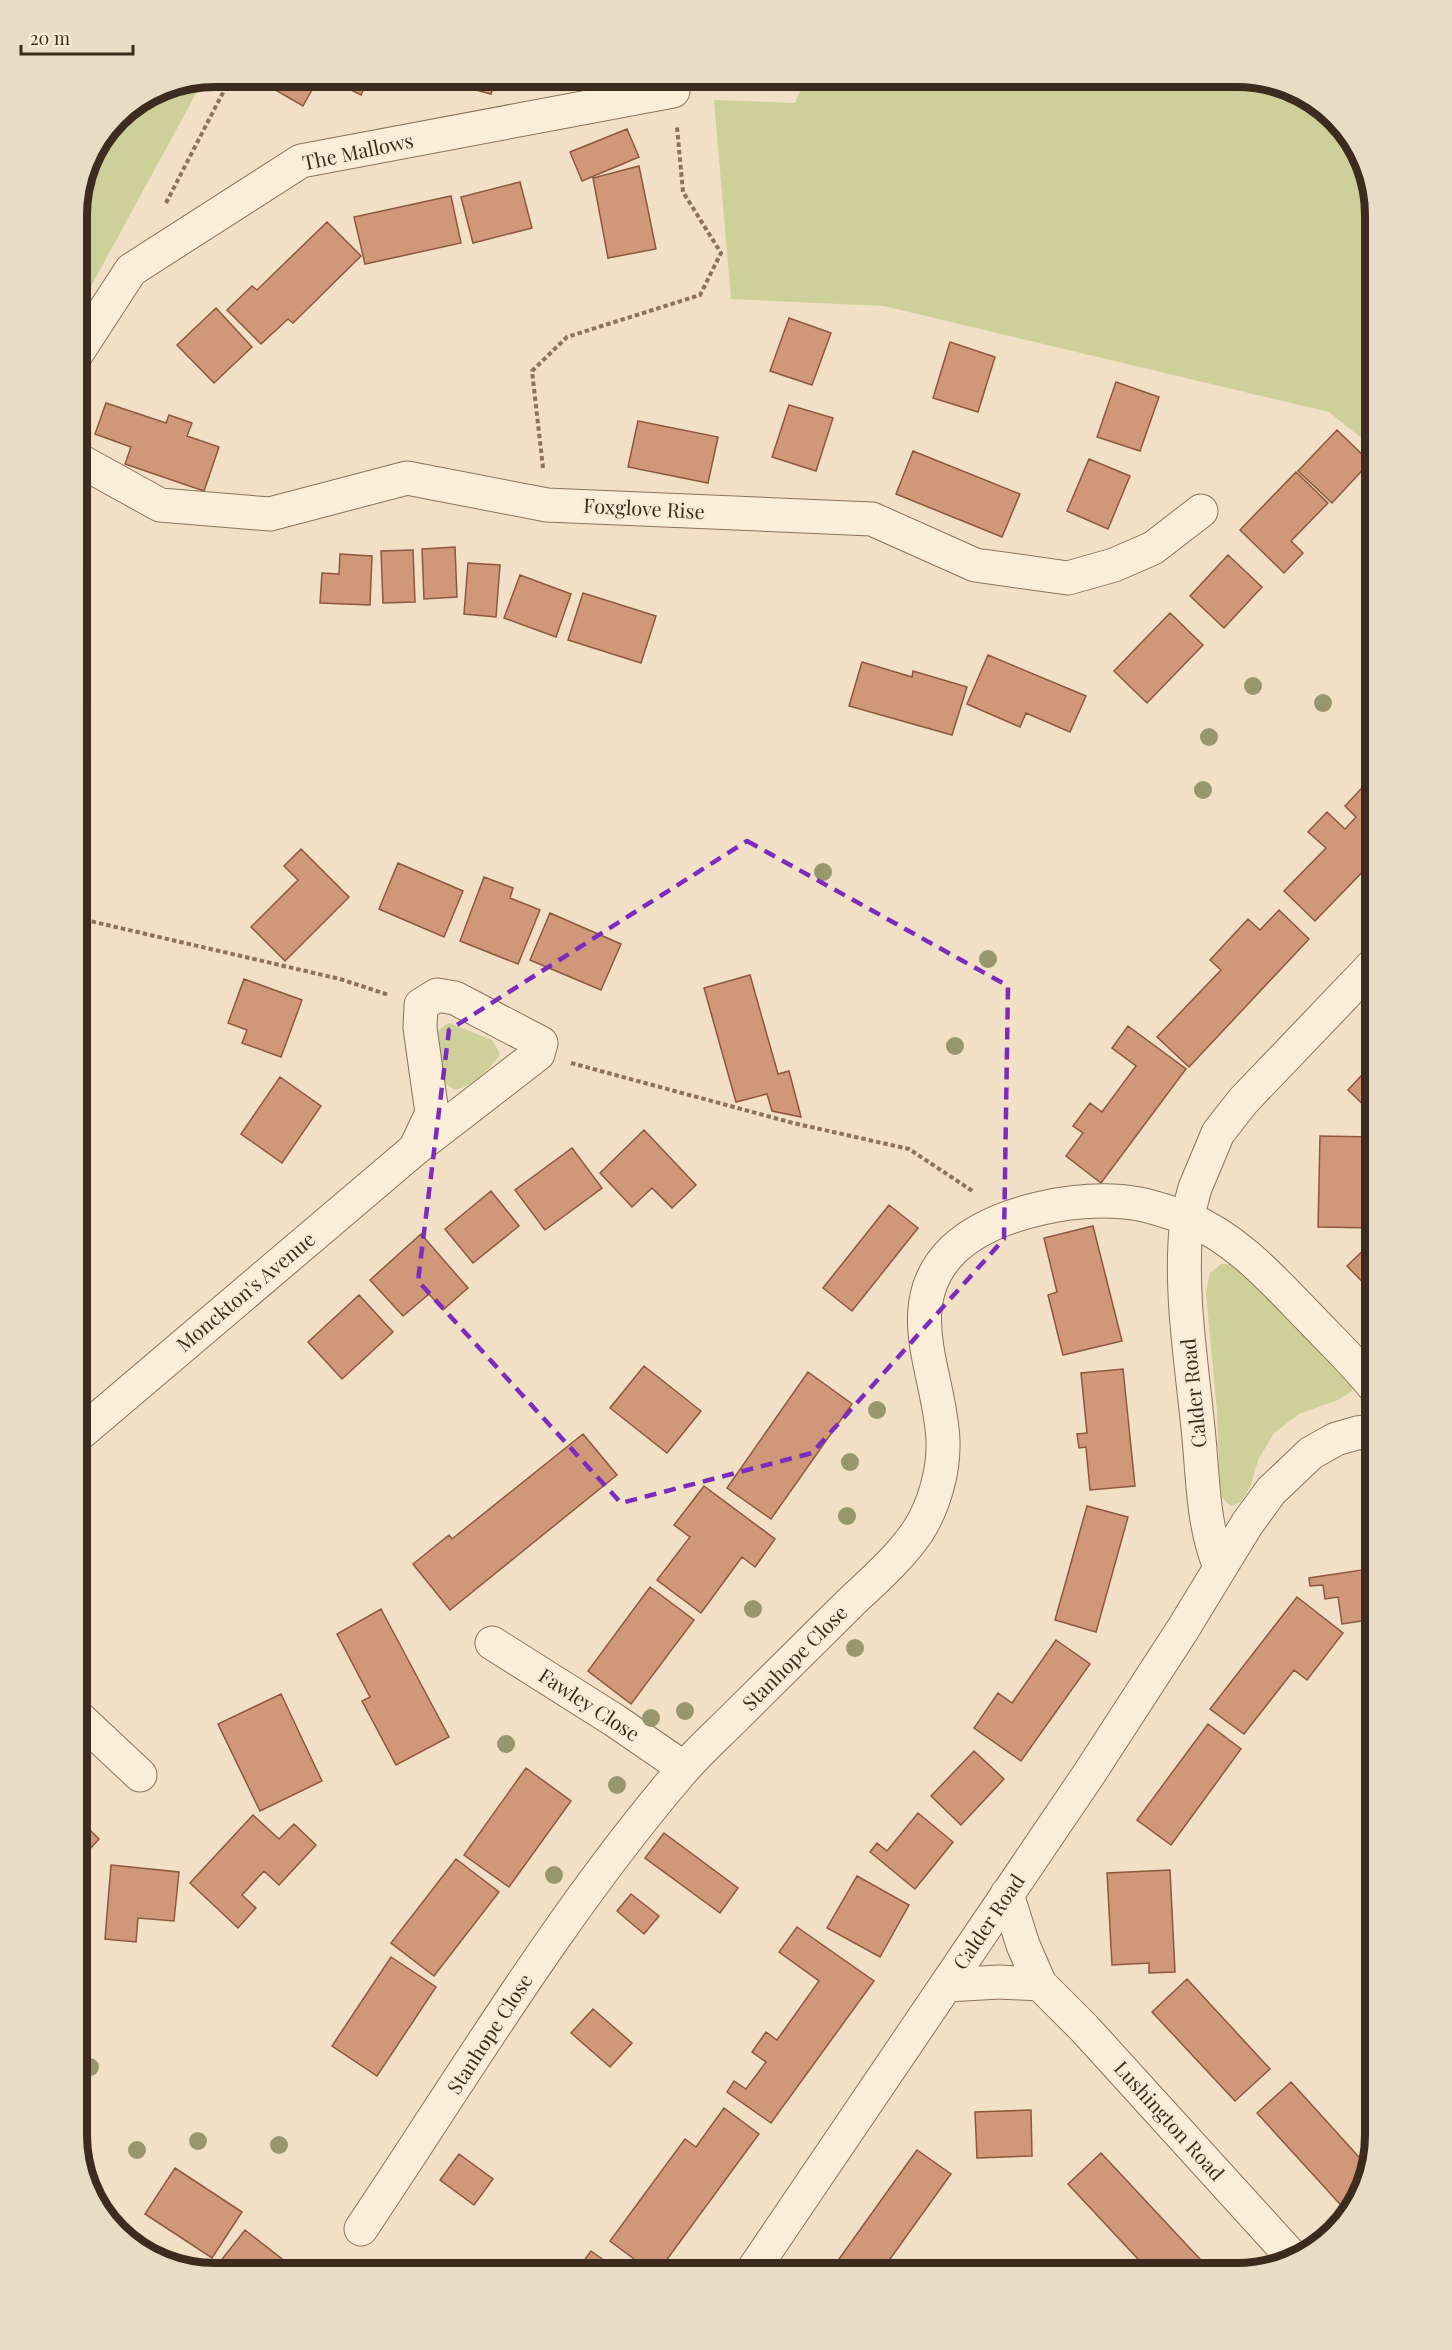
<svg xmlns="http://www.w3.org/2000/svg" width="1452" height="2350" viewBox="0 0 1452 2350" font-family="'Playfair Display',serif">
<rect width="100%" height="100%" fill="#f1e0c5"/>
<path fill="#cdd098" d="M806 77H1247L1314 100 1361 153 1375 215V449L1329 412 884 306 731 299 714 100 795 103Z
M204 79 77 312V206L87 162 117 117 162 87Z
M449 1023 492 1040 500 1054C490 1069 473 1086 455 1090L446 1084C441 1065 423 1034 449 1023Z
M1221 1264H1233L1241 1267 1353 1387 1352 1391 1338 1400 1299 1414 1274 1433 1258 1460 1251 1485 1241 1502 1231 1506 1223 1499 1220 1488 1217 1412 1206 1293 1210 1273Z"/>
<path fill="#d19779" stroke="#8d583e" stroke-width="1.5" d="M284 77H319L303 106 277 91Z
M330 77H369L361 95 329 79Z
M448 77H496L491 94 446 82Z
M627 129 639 157 582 181 570 152Z
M639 166 656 249 608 258 593 178Z
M520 182 532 228 473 243 461 197Z
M451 196 461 243 365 264 354 217Z
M327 222 361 256 293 323 288 319 261 344 227 310 252 286 257 290Z
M216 308 252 347 214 383 177 345Z
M789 318 831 333 812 385 770 371Z
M950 342 995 357 978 412 933 398Z
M1116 382 1159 397 1140 451 1097 437Z
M106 403 166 423 169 415 192 423 187 436 219 447 204 491 125 464 131 447 95 434Z
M789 405 833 418 816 471 772 457Z
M638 421 718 437 708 483 628 467Z
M1337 430 1370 462 1332 503 1298 471Z
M913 451 1020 494 1002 537 896 494Z
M1089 459 1130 476 1108 529 1067 511Z
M1296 472 1328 503 1291 541 1303 553 1284 573 1240 530Z
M455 547 457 597 424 599 422 549Z
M413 550 415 602 383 603 381 551Z
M340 554 372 556 370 605 320 603 322 573 339 574Z
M1228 555 1262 587 1224 628 1190 596Z
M468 563 500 565 496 617 464 614Z
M520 575 571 594 556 637 504 618Z
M583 593 656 616 641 663 568 640Z
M1170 613 1203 645 1147 703 1114 671Z
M988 655 1086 696 1070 732 1026 713 1020 727 967 704Z
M862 662 912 677 913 671 967 687 952 735 849 706Z
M1373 776 1375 778V859L1315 921 1284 891 1326 848 1308 832 1327 812 1345 829 1356 817 1345 806Z
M301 849 349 897 285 961 251 927 298 880 284 866Z
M398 863 463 891 444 937 379 909Z
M484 877 513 888 510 898 540 910 518 964 460 941Z
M1279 910 1309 939 1189 1067 1157 1037 1221 970 1210 960 1248 919 1260 930Z
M550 913 621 944 601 990 530 960Z
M750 975 778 1074 789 1071 801 1117 772 1111 767 1094 736 1102 704 988Z
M244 979 302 1000 281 1057 242 1043 247 1030 228 1023Z
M1128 1026 1186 1069 1101 1183 1066 1156 1083 1133 1073 1126 1090 1103 1102 1112 1136 1066 1112 1048Z
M1375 1061V1116L1348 1090Z
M280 1077 321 1106 282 1163 241 1134Z
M644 1130 696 1185 672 1208 652 1188 632 1207 600 1173Z
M1320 1136 1375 1137V1228L1318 1227Z
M572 1148 602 1188 545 1230 515 1190Z
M491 1191 519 1226 473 1263 445 1229Z
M889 1205 918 1228 852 1311 823 1288Z
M1093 1226 1122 1341 1063 1355 1048 1295 1057 1292 1044 1238Z
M421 1234 468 1288 443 1310 429 1294 403 1316 370 1280Z
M1375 1239V1295L1347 1266Z
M359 1295 393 1332 342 1379 308 1342Z
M644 1366 701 1411 667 1453 610 1408Z
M1123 1369 1135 1486 1090 1490 1086 1447 1079 1448 1077 1434 1087 1433 1081 1373Z
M808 1372 852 1404 771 1519 727 1488Z
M583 1434 617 1475 450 1610 413 1564 449 1535 452 1539Z
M704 1486 775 1539 755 1567 742 1557 701 1613 657 1580 690 1537 674 1525Z
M1087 1506 1128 1517 1096 1632 1055 1620Z
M1375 1568V1619L1342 1624 1338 1597 1325 1599 1323 1585 1310 1586 1309 1578Z
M650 1587 694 1620 631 1704 588 1671Z
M1297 1597 1343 1633 1307 1680 1294 1670 1244 1734 1210 1709Z
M381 1609 449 1737 396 1765 362 1701 370 1697 337 1634Z
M1056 1640 1090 1664 1021 1761 974 1728 998 1693 1012 1703Z
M281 1694 322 1781 260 1811 218 1724Z
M1208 1724 1241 1749 1171 1845 1137 1820Z
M974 1751 1004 1779 961 1825 931 1796Z
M526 1768 571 1801 509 1887 464 1855Z
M918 1813 953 1842 915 1889 870 1852 877 1843 887 1851Z
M253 1815 279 1839 294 1824 316 1845 279 1885 264 1871 242 1895 256 1908 238 1928 190 1883Z
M77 1817 99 1839 77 1863Z
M664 1833 738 1888 720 1913 645 1858Z
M456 1859 499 1892 434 1976 391 1943Z
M111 1865 179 1872 174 1921 138 1918 136 1942 105 1939Z
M1170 1870 1175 1972 1149 1973V1963L1112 1965 1107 1873Z
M857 1876 909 1905 880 1957 827 1928Z
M631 1894 659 1916 644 1934 617 1911Z
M797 1927 874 1981 771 2123 727 2092 734 2081 746 2089 766 2062 752 2052 766 2032 777 2040 819 1981 779 1952Z
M391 1957 436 1987 377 2076 332 2046Z
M1187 1979 1270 2069 1235 2101 1152 2012Z
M593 2009 632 2043 610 2067 571 2033Z
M1291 2082 1367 2166 1357 2205 1348 2213 1257 2113Z
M724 2108 759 2134 657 2273H653L610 2241 685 2139 696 2147Z
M1031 2110 1032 2156 977 2158 975 2112Z
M917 2150 951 2174 880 2273H829Z
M1101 2153 1213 2273H1151L1068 2184Z
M459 2154 493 2179 474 2205 440 2180Z
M175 2168 242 2212 212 2258 145 2214Z
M245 2230 300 2273 212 2272Z
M591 2251 622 2273H575Z"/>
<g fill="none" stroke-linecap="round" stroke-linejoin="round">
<g stroke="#8d715a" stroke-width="35">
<path id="minor" d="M77 353 131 270 301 161 673 91
M77 459 160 505 270 514 407 478 547 505 872 519 975 565 1068 578 1114 565 1153 548 1201 511
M77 1436 415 1149 538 1054 541 1043 455 998 437 995 421 1005 420 1028 432 1113 415 1149
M1220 1567C1202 1524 1203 1474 1198 1428 1191 1358 1179 1288 1187 1218 1237 1239 1272 1279 1309 1317 1331 1340 1355 1363 1375 1388
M492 1643 614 1720 684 1768
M77 1716 140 1775
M1007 1894 1023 1945 1040 1984 1084 2028 1295 2260
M947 1985 999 1982 1040 1984
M361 2229C464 2075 560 1914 680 1773 697 1753 717 1735 736 1716 773 1679 811 1642 849 1604 872 1582 900 1558 918 1531 934 1506 944 1471 943 1441 941 1375 896 1305 954 1249 996 1210 1084 1194 1139 1204 1155 1207 1171 1213 1187 1218L1195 1188 1218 1133 1243 1101 1375 963
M751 2273 1089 1774 1183 1629 1247 1524 1271 1491 1311 1453 1336 1439 1357 1433 1375 1431"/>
</g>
<path stroke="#8d715a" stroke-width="4" stroke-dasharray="4.5 3" stroke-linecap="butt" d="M166 203 231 77
M543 468 532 371 567 337 700 295 721 253 683 192 677 127
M77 918 340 979 389 995
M571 1063 793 1123 909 1149 974 1192
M370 2264 377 2273"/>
<use href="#minor" stroke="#fbeed9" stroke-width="33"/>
</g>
<g fill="#98966c">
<circle cx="1253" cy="686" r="9"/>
<circle cx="1323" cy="703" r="9"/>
<circle cx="1209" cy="737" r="9"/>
<circle cx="1203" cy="790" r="9"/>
<circle cx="823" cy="872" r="9"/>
<circle cx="988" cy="959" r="9"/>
<circle cx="955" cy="1046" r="9"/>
<circle cx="877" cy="1410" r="9"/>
<circle cx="850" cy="1462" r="9"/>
<circle cx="847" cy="1516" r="9"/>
<circle cx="753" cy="1609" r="9"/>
<circle cx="855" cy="1648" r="9"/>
<circle cx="685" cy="1711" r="9"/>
<circle cx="651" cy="1718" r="9"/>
<circle cx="506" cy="1744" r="9"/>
<circle cx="617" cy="1785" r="9"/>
<circle cx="554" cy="1875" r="9"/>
<circle cx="90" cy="2067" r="9"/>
<circle cx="198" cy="2141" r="9"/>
<circle cx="279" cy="2145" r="9"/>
<circle cx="137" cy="2150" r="9"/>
</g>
<path fill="none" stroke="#7b2cbf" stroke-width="4.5" stroke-dasharray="12 8" stroke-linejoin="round" d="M747 841 1008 986 1004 1239 812 1453 621 1503 418 1281 449 1030Z"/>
<g text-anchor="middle" stroke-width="5" stroke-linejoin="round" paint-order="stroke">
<g font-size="20" fill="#3c2b1e" stroke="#f7ebd5">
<text transform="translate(358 152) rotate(-12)" y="7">The Mallows</text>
<text transform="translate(644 509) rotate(3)" y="7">Foxglove Rise</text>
<text transform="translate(246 1292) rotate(-40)" y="7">Monckton's Avenue</text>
<text transform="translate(1194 1393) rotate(-96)" y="7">Calder Road</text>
<text transform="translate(795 1658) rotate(-45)" y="7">Stanhope Close</text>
<text transform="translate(589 1705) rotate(33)" y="7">Fawley Close</text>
<text transform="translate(989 1922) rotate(-56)" y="7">Calder Road</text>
<text transform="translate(490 2034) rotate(-57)" y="7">Stanhope Close</text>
<text transform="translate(1169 2121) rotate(48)" y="7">Lushington Road</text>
</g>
</g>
<path d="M0 0H1452V2350H0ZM215 87H1237A128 128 0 0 1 1365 215V2135A128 128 0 0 1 1237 2263H215A128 128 0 0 1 87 2135V215A128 128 0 0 1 215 87Z" fill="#e8dcc6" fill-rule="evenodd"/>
<path fill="none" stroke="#3c2b1e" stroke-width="8" d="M215 87H1237A128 128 0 0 1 1365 215V2135A128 128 0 0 1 1237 2263H215A128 128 0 0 1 87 2135V215A128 128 0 0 1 215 87Z"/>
<path d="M21 45v9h112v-9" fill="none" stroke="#3c2b1e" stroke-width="3"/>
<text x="30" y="45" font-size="18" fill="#3c2b1e" stroke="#f7ebd5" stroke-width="4.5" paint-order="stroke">20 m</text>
</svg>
